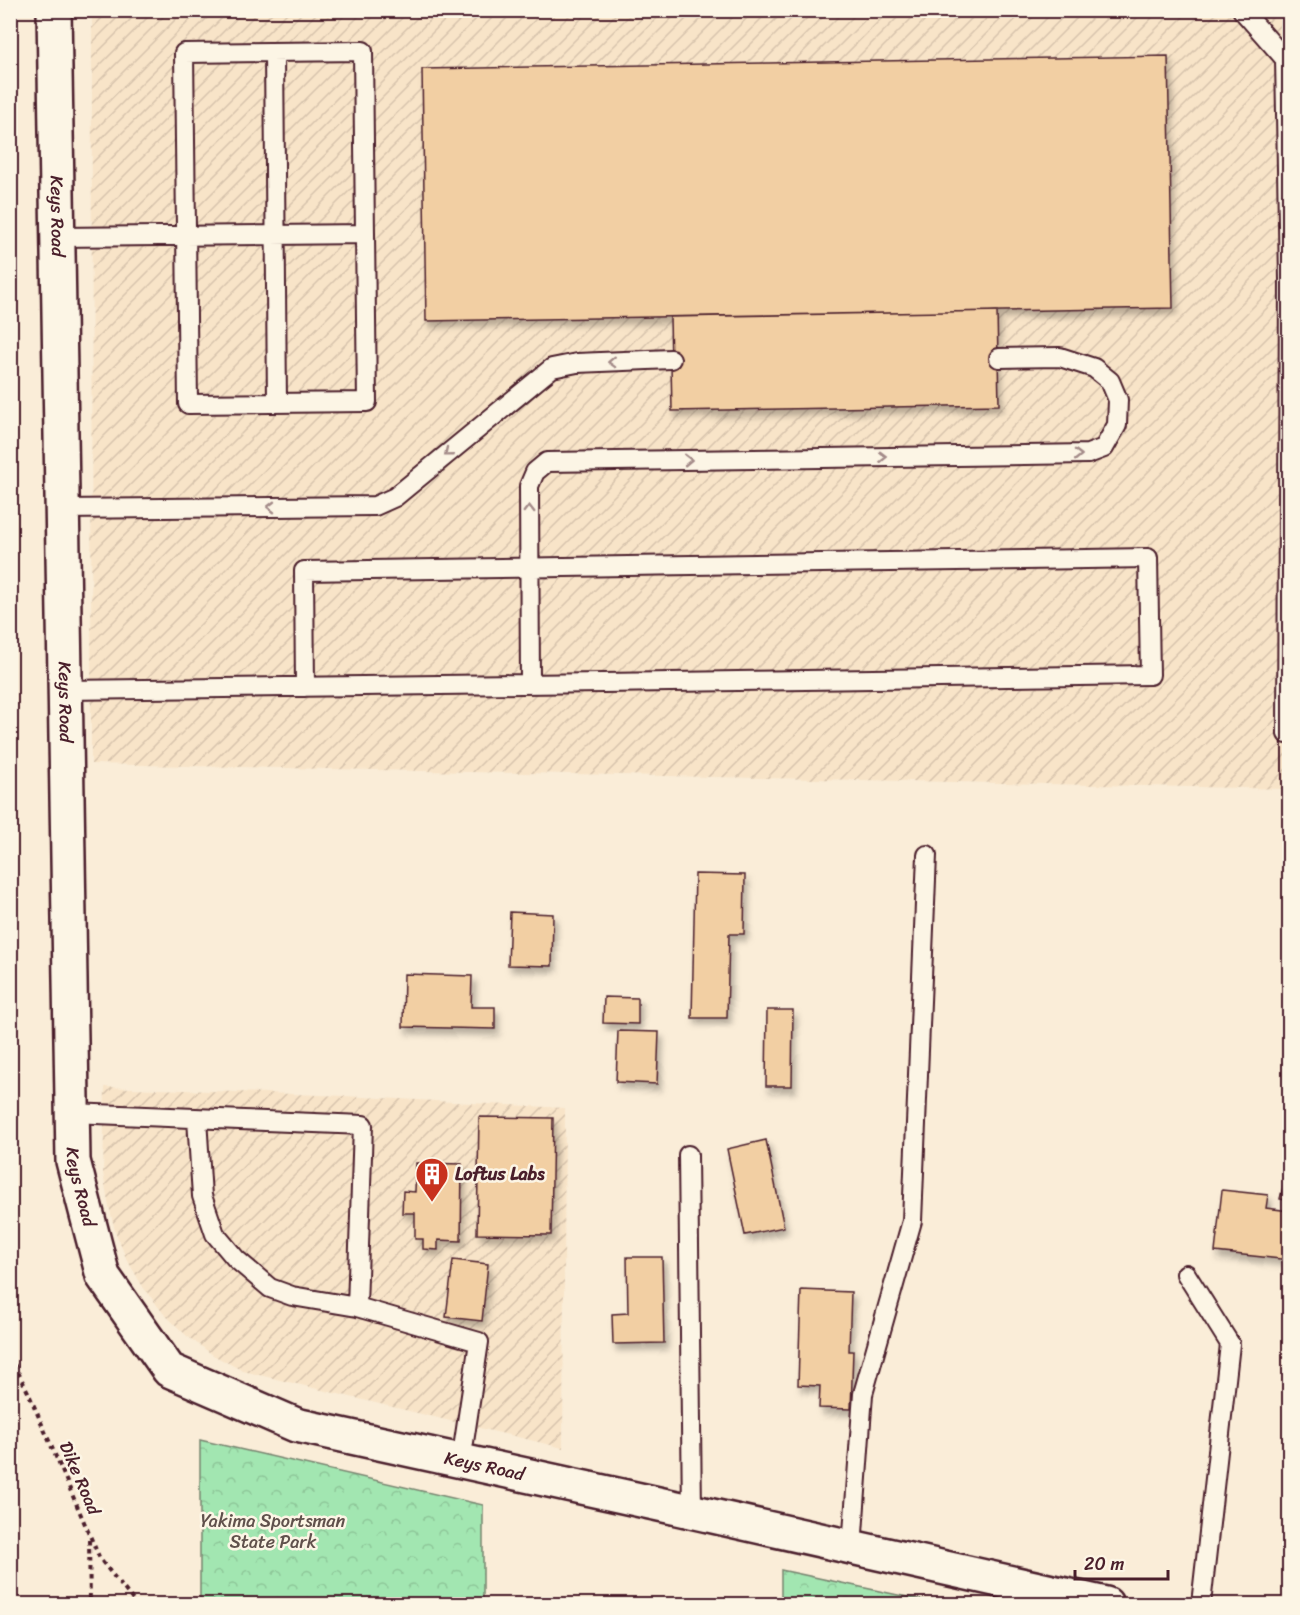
<svg xmlns="http://www.w3.org/2000/svg" width="1300" height="1615" viewBox="0 0 1300 1615" font-family="Sriracha,sans-serif">
<defs>
<pattern id="industrial-furrows" width="10" height="10" patternUnits="userSpaceOnUse" patternTransform="scale(1.5)"><rect width="10" height="10" fill="#f8e4c8"/><path d="M-1 1l2-2M0 10L10 0M9 11l2-2" fill="none" stroke="#d6c3ac"/></pattern>
<pattern id="park-crowns" width="20" height="18" patternUnits="userSpaceOnUse" patternTransform="scale(1.5)"><rect width="20" height="18" fill="#a2e6b1"/><path d="M2 6a3 3 0 1 1 6 0M12 15a3 3 0 1 1 6 0" fill="none" stroke="#8dc598"/></pattern>
<filter id="shadow"><feDropShadow dx="3.5" dy="6" stdDeviation="3" flood-color="#0004"/></filter>
</defs>
<rect width="100%" height="100%" fill="#faedd8"/>
<filter id="ink" filterUnits="userSpaceOnUse"><feTurbulence type="fractalNoise" baseFrequency=".0167" numOctaves="2"/><feDisplacementMap in="SourceGraphic" scale="12" xChannelSelector="R" yChannelSelector="G"/><feConvolveMatrix kernelMatrix="1 2 1 2 8 2 1 2 1" color-interpolation-filters="sRGB"/></filter>
<g filter="url(#ink)">
<path fill="url(#industrial-furrows)" d="M92 11H1289V789L91 764Z
M105 1087 345 1096 565 1108 563 1448 243 1371 213 1355 187 1336 163 1313 143 1287 126 1258 115 1231 108 1202 103 1173Z"/>
<path fill="url(#park-crowns)" stroke="#76826e" stroke-width="1.5" d="M200 1440 483 1505V1604H200Z
M781 1570 940 1604H781Z"/>
<path fill="#f2cfa3" stroke="#4a1f2b" stroke-width="1.5" filter="url(#shadow)" d="M1168 56 1173 308 426 321 422 69Z
M997 311 999 405 672 411 670 317Z
M695 874 745 875 744 934H729L727 1018H692Z
M510 912 553 914 552 966 508 965Z
M404 974 472 976 471 1007H495V1029L403 1027Z
M604 997 638 998V1024L603 1023Z
M767 1010H793L792 1086H766Z
M618 1031 659 1032 657 1084 616 1082Z
M479 1117 553 1118 551 1235 477 1234Z
M766 1140 784 1227 745 1235 727 1149Z
M1290 1159V1201L1280 1199Z
M416 1163 462 1164 461 1241 438 1240V1250L423 1249V1239H415V1213H402L403 1191 415 1192Z
M1222 1190 1268 1195 1266 1208 1290 1211V1260L1215 1252Z
M627 1257H662L664 1343 613 1344 612 1314 628 1313Z
M453 1260 488 1264 482 1321 446 1317Z
M801 1290 851 1292 849 1351H853L851 1409 819 1408 820 1386 798 1385Z"/>
<g fill="none" stroke-linecap="round" stroke-linejoin="round">
<g stroke="#4a1f2b" stroke-width="22">
<path id="lane" d="M1242 10 1285 59 1289 279 1287 734H1290
M274 52 277 403
M57 237 365 234 363 51 184 53 188 404 367 402 365 234
M62 509 375 506 395 497 552 368 577 363 671 359
M530 684 529 486 535 472 547 462 1088 454 1104 448 1117 425 1118 400 1110 381 1094 368 1060 357 999 358
M65 690C427 686 788 680 1150 675L1148 558 304 571 305 687
M72 1113 363 1125 357 1307 479 1342 461 1462
M197 1119 202 1196 215 1234 236 1259 270 1288 292 1296 357 1307
M688 1155 692 1512
M1186 1274 1230 1344 1201 1604
M852 1547 863 1394 912 1221 927 855"/>
</g>
<g stroke="#4a1f2b" stroke-width="38">
<g id="street">
<path id="s1" d="M54 10 73 1161 103 1276 169 1370 296 1425 677 1508 1106 1604"/>
</g>
</g>
<path stroke="#4a1f2b" stroke-width="4" stroke-dasharray="4.5 4.5" stroke-linecap="butt" d="M10 1356 28 1392 100 1559 136 1604
M89 1540 90 1604"/>
<use href="#lane" stroke="#fcf5e5" stroke-width="18"/>
<use href="#street" stroke="#fcf5e5" stroke-width="33"/>
</g>
<defs><path id="oneway-chevron" d="M-2-3.5L2.5 0L-2 3.5" fill="none" stroke-width="1.6" stroke-linecap="round" stroke-linejoin="round" transform="scale(1.5)"/></defs>
<g stroke="#a38a88">
<use href="#oneway-chevron" transform="translate(612 362) rotate(178)"/>
<use href="#oneway-chevron" transform="translate(448 453) rotate(141)"/>
<use href="#oneway-chevron" transform="translate(1078 455) rotate(-1)"/>
<use href="#oneway-chevron" transform="translate(883 457) rotate(-1)"/>
<use href="#oneway-chevron" transform="translate(688 460) rotate(-1)"/>
<use href="#oneway-chevron" transform="translate(271 507) rotate(180)"/>
<use href="#oneway-chevron" transform="translate(529 509) rotate(-90)"/>
</g>
</g>
<defs>
<g id="building-pin" transform="scale(1.725)"><path d="M0 17L-7.5 6A9.5 9.5 0 1 1 7.5 6Z" fill="#c8321e" stroke="#fcf5e5"/><path d="M-4-6H4V6H1V3H-1V6H-4ZM-2.5-4.3h1.7v1.8h-1.7ZM.8-4.3h1.7v1.8H.8ZM-2.5-1h1.7V.8h-1.7ZM.8-1h1.7V.8H.8Z" fill="#fff"/></g>
</defs>
<g fill-rule="evenodd">
<use href="#building-pin" x="432" y="1174"/>
</g>
<g text-anchor="middle" stroke-width="5" stroke-linejoin="round" paint-order="stroke">
<g font-size="18" fill="#4a1f2b" stroke="#fcf5e5">
<text dy="6" stroke="none"><textPath href="#s1" startOffset="206">Keys Road</textPath></text>
<text dy="6" stroke="none"><textPath href="#s1" startOffset="692">Keys Road</textPath></text>
<text dy="6" stroke="none"><textPath href="#s1" startOffset="1178">Keys Road</textPath></text>
<text dy="6" stroke="none"><textPath href="#s1" startOffset="1716">Keys Road</textPath></text>
<text transform="translate(80 1478) rotate(67)" y="6">Dike Road</text>
</g>
<g font-size="18" font-weight="bold" fill="#4a1f2b" stroke="#fcf5e5" text-anchor="start">
<text x="455" y="1180">Loftus Labs</text>
</g>
<g font-size="18" fill="#60514c" stroke="#fcf5e5">
<text x="273" y="1527">Yakima Sportsman<tspan x="273" dy="21">State Park</tspan></text>
</g>
</g>
<rect width="1300" height="1615" fill="none" stroke="#fcf5e5" stroke-width="36"/>
<rect x="18" y="18" width="1264" height="1579" fill="none" stroke="#4a1f2b" stroke-width="2" filter="url(#ink)"/>
<path d="M1075 1570v9h93v-9" fill="none" stroke="#4a1f2b" stroke-width="3"/>
<text x="1084" y="1570" font-size="18" fill="#4a1f2b" stroke="#fcf5e5" stroke-width="4.5" paint-order="stroke">20 m</text>
</svg>
